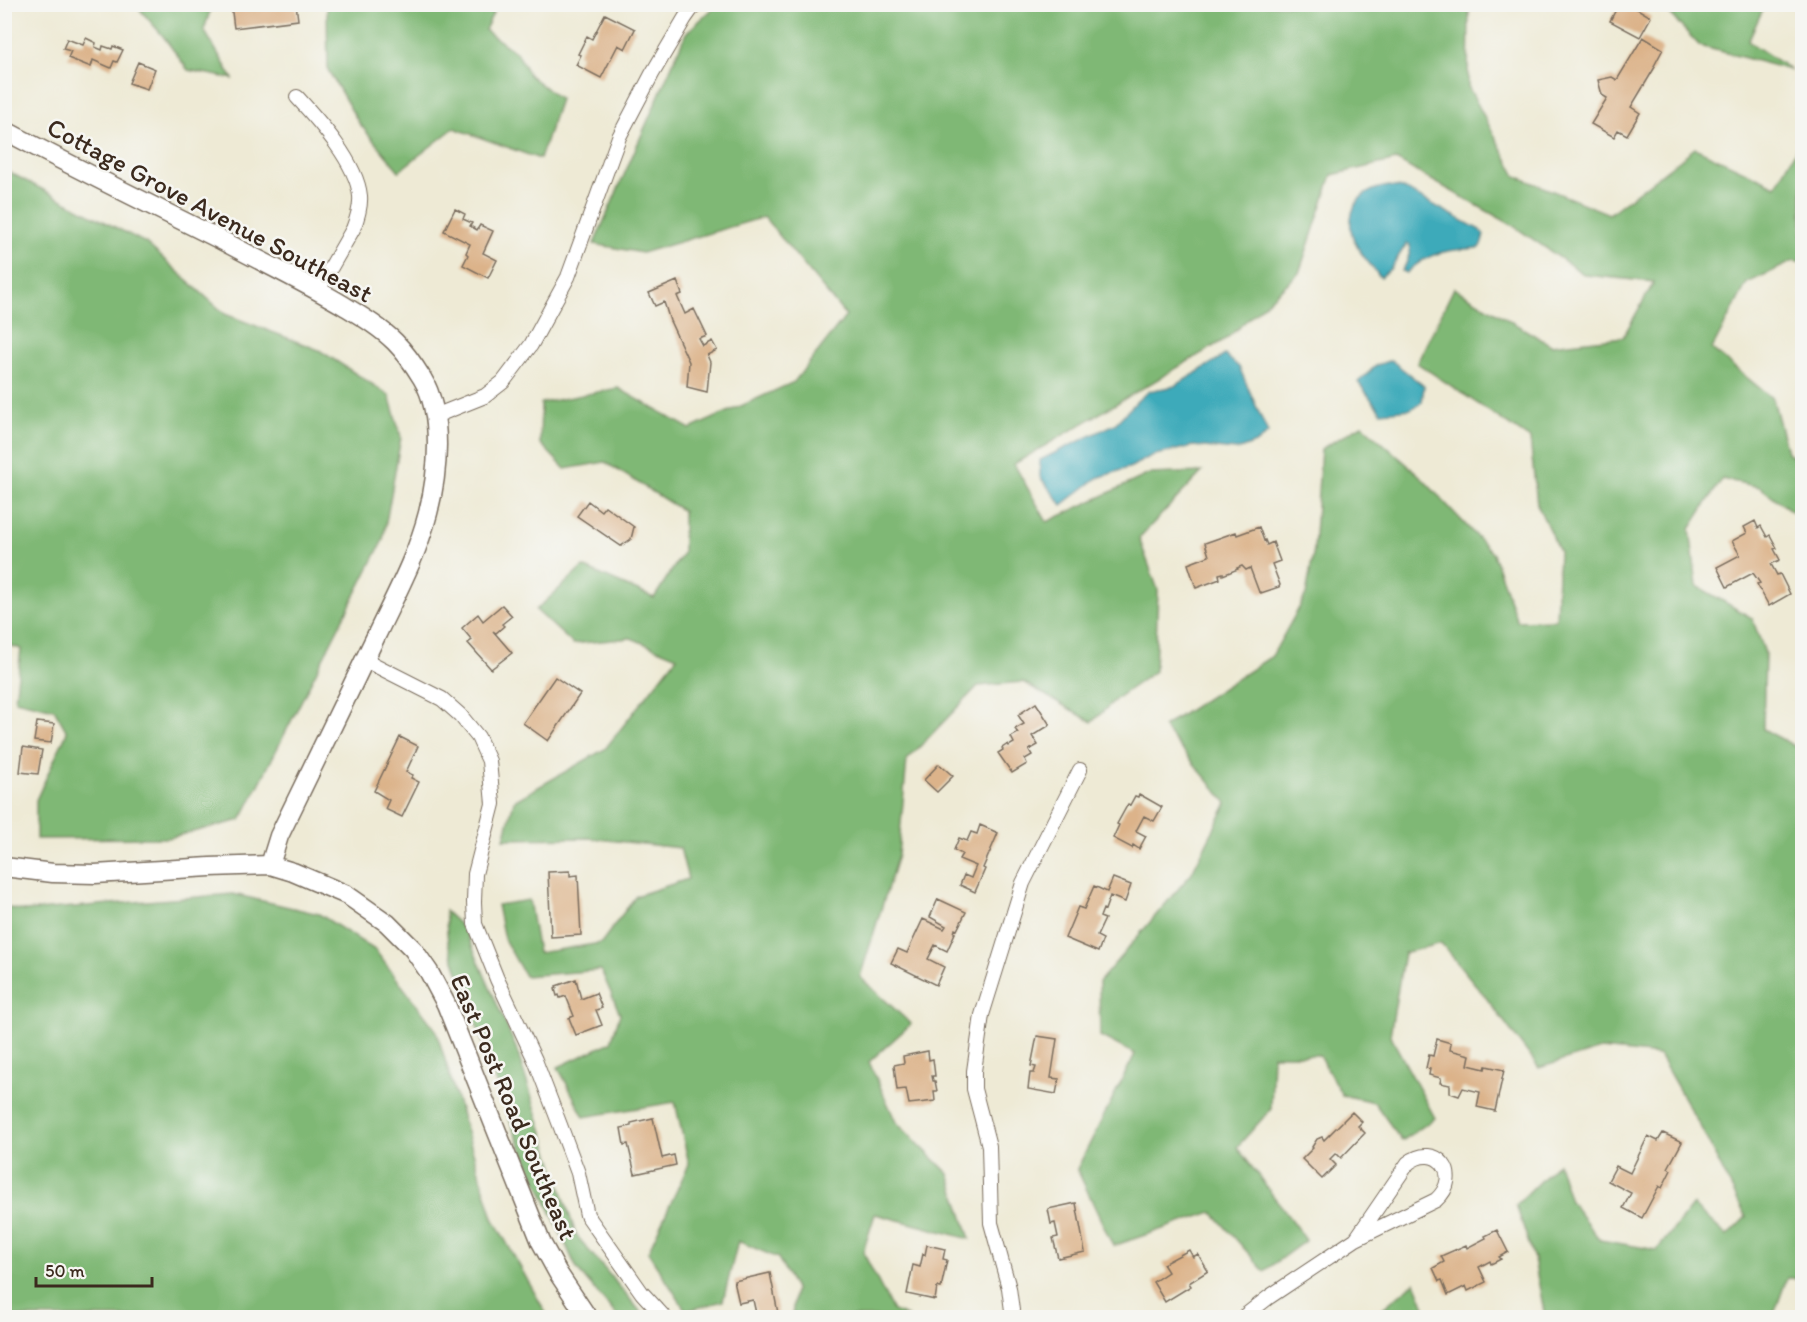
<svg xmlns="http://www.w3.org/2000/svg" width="1807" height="1322" viewBox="0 0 1807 1322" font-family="Itim,sans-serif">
<rect width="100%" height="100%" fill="#f6f6f2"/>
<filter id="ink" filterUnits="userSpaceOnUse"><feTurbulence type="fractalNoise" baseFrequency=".0167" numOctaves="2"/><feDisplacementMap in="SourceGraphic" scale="12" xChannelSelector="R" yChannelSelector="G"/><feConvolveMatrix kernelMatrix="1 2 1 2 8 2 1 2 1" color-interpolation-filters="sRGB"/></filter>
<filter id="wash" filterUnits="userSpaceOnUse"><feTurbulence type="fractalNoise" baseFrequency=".008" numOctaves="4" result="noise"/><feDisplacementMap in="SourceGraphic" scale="24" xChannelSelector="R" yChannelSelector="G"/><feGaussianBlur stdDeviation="1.35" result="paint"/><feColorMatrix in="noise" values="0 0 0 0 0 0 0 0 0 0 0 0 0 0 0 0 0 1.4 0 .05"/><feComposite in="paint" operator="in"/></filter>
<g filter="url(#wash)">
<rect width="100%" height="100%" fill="#eeead5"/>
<path fill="#7fb875" stroke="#5d714a" stroke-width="1.5" d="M718 4 1474 5 1469 12 1468 86 1516 176 1609 214 1695 148 1776 186 1802 139V263L1794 261 1747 283 1712 349 1773 399 1787 452 1802 466V519L1760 487 1722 479 1690 529 1697 586 1752 618 1765 653 1763 729 1802 750V1279L1787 1278 1773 1317H1545L1534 1259 1516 1205 1558 1163 1570 1201 1600 1240 1657 1250 1693 1205 1727 1236 1746 1217 1700 1126 1659 1055 1601 1049 1539 1068 1484 995 1441 943 1404 953 1390 1035 1435 1118 1402 1141 1374 1102 1342 1095 1319 1055H1273L1271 1109 1237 1147 1306 1240 1264 1271 1212 1212 1113 1246 1077 1169 1135 1054 1100 1036 1099 982 1191 874 1227 803 1163 727 1272 656 1306 595 1314 549 1321 449 1362 425 1419 475 1493 554 1517 621 1556 620 1559 551 1537 504 1530 439 1417 363 1454 288 1551 345 1623 337 1654 282 1585 275 1512 225 1396 160 1332 175 1299 273 1226 339 1014 464 1047 522 1149 474 1202 472 1139 538 1158 590 1155 671 1117 698 1092 722 1023 682 978 686 907 760 898 855 860 977 911 1024 869 1062 896 1122 949 1174 970 1239 875 1214 863 1252 893 1311 910 1317H792L795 1289 778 1258 738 1241 723 1301 686 1311 648 1252 689 1164 675 1102 584 1117 558 1067 611 1042 620 1014 601 970 525 976 504 939 497 905 529 900 538 953 601 943 636 896 688 879 680 848 589 838 504 839 514 801 605 749 677 657 631 638 573 644 536 610 583 567 654 598 683 553V511L605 462 565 469 540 443 541 403 618 388 690 429 794 382 846 316 764 217 642 253 594 244 686 33Z
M136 5H212L204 30 233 79 188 70 163 36Z
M327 5H497L485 30 518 54 529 75 560 99 540 159 454 128 399 171 359 123 328 70Z
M1661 5H1765L1748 41 1791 70 1700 46Z
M5 170 146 243 225 314 319 350 389 395 401 437 383 540 241 820 168 838 36 839V800L67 732 54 709 15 700 21 649 5 644Z
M233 894 319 914 375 950 436 1030 493 1218 548 1317H5V907L25 911Z
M445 911 465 930 516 1048 576 1235 645 1317H618L577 1269 513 1129 448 943Z
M1415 1282 1429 1317H1372Z"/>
<path fill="#3caaba" stroke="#3c6a6c" stroke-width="1.5" d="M1389 186 1403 188 1480 230 1484 235 1482 243 1479 248C1447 250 1430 251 1406 273L1402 271C1408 262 1410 255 1410 245L1407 243 1391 268 1381 277 1379 276C1372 265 1360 255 1355 242 1346 224 1351 199 1371 191 1377 188 1383 187 1389 186Z
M1225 355 1239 367 1268 433 1258 442 1237 450 1193 446 1151 456 1131 467 1097 478 1062 505 1040 477V460L1115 424 1138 400 1149 391 1175 386Z
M1391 360 1424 386 1422 402 1411 409 1381 412 1358 382 1377 365Z"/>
<g id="blocks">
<path fill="#dcb38a" d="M231 4H296L298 20 234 28Z
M1619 4H1629L1651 17 1640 37 1610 21Z
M605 14 635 29 625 49 618 45 601 78 576 65 581 55 578 54 587 36 592 39Z
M1643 37 1663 49 1654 66 1655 67 1631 107 1640 113 1627 135 1618 130 1614 137 1591 124 1607 98 1602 95 1598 80 1612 77 1617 80Z
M86 38 96 43 95 47 102 50 103 46 112 49 113 46 123 50 117 62 114 61 111 68 93 60 91 67 68 58 71 51 63 49 67 39 83 45Z
M138 62 155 69 147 89 129 83Z
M455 209 465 214 463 219 472 223 470 226 477 230 480 225 493 231 483 253 497 260 488 278 463 265 468 255 466 253 470 244 444 231Z
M677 281 682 294 677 296 685 314 694 309 707 336 699 339 703 346 712 341 717 350 707 355 710 362 707 392 687 387 689 362 670 321 664 302 655 306 649 293Z
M588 501 601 511 605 506 634 527 631 539 621 546 577 516Z
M1755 521 1758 528 1761 526 1767 537 1770 535 1777 548 1774 549 1780 560 1771 564 1777 575 1780 574 1790 594 1769 606 1757 584 1760 583 1753 573 1727 587 1717 567 1740 555 1732 541 1747 533 1744 527Z
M1259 527 1264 541 1265 540 1267 545 1273 542 1280 561 1272 564 1280 585 1279 587 1261 593V592H1259L1250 568 1246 570 1242 566 1237 568 1238 569 1223 575V573L1219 574 1220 579 1196 588 1188 564 1209 556 1205 543 1236 532 1237 535Z
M502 605 512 616 502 624 504 626 496 633 493 631 512 653 491 669 468 643 472 640 462 628 478 614 483 621Z
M555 677 580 694 548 741 523 723Z
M1036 703 1050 725 1032 736 1038 745 1029 750 1032 755 1025 759 1027 764 1012 773 998 753 1003 750 1002 748 1008 744 1009 746 1014 743 1011 737 1018 733 1015 729 1024 724 1018 715Z
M37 722 54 724 51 743 34 741Z
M4 735H6L10 770 4 771Z
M400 737 418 746 406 772 413 775 411 778 419 782 402 817 385 809 389 800 374 791Z
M23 747 42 750 38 774 20 772Z
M939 764 953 776 937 792 924 780Z
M1139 794 1162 807 1154 821 1144 816 1136 831 1146 836 1139 849 1133 845 1132 848 1113 838 1119 825 1117 824 1128 804 1130 805 1135 796 1138 797Z
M980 825 998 833 983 868 985 869 975 892 960 885 964 875 971 878 976 866 959 859 962 854 954 850 959 838 967 841 971 832 977 834Z
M570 871V876L578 875 581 935 551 937 548 872Z
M1113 878 1131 885 1125 902 1110 896 1105 910 1103 909 1100 917 1105 919 1097 936 1103 939 1098 952 1065 938 1078 907 1084 909 1094 886 1107 892Z
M938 899 966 912 957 930 955 929 954 933H955L947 951 935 945 928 959 944 967 936 985 891 963 898 949 907 953 923 919 944 929 946 926 930 917Z
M576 979 581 999 596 993 602 1008 596 1010 602 1025 576 1035 569 1018 574 1016 566 996 560 998 559 995 557 996 555 989 557 988 556 986Z
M1037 1036 1057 1039 1051 1078 1059 1079 1056 1094 1028 1089 1030 1073H1034L1036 1067 1031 1066Z
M1437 1039 1451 1043 1450 1050 1470 1055 1468 1065 1485 1069 1486 1066 1504 1070 1495 1111 1477 1107 1480 1092 1463 1088 1459 1096 1450 1093V1085L1440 1083 1441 1078 1429 1075 1430 1069 1426 1068 1429 1055 1433 1056Z
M928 1051 929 1060 933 1059 935 1076H932L933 1081H935L937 1091H934L935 1101 909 1104 906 1089 897 1090 894 1065 904 1063 903 1056Z
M1352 1112 1362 1122 1358 1126 1365 1133 1341 1158 1336 1153 1330 1159 1336 1165 1322 1179 1302 1159 1313 1148 1312 1147 1317 1139 1322 1137 1324 1140Z
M653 1118 662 1158 674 1155 676 1165 635 1174 628 1144 624 1145 621 1128 631 1126V1123Z
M1663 1133 1682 1142 1668 1168 1671 1170 1662 1188 1659 1186 1642 1218 1623 1208 1631 1193 1608 1181 1616 1166 1630 1173 1648 1136 1658 1141Z
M1076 1203 1085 1252 1058 1258 1053 1238 1058 1237 1055 1223 1051 1224 1048 1209Z
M1497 1230 1508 1252 1499 1257 1501 1259 1491 1264 1490 1261 1479 1267 1486 1282 1468 1291 1466 1286 1448 1295 1442 1280 1439 1281 1433 1268 1444 1262 1441 1256 1466 1245 1467 1248 1486 1238 1485 1236Z
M927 1245 945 1249 943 1259 947 1260 941 1288 937 1287 935 1300 907 1294 913 1265 920 1267 923 1254 925 1255Z
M1189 1250 1193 1257 1198 1254 1208 1271 1189 1283 1191 1286 1165 1302 1153 1282 1168 1272 1163 1264Z
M770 1273 779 1318H757L753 1300 739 1303 734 1281Z"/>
</g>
</g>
<g filter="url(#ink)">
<use href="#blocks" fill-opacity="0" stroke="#7a6d5e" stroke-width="1.5"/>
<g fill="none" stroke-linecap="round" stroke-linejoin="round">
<g stroke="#7a6d5e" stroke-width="16">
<path id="minor" d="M297 97C319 121 357 163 360 196 361 207 357 219 353 229L318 290
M435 416 485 396 503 382 531 345 568 277 619 137 652 74 685 18 695 4
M365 660 442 699 460 715 478 737 489 761 493 804 475 874 474 902 475 924 497 979 535 1060 560 1125 578 1173 587 1215 642 1293 665 1318
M1013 1318 1009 1288 991 1223 989 1146 974 1089V1071L982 1015 1023 883 1080 770
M1242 1318 1269 1297 1356 1239 1436 1200C1464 1175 1436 1141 1408 1163L1356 1239"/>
</g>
<g stroke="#7a6d5e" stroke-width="21">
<path id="secondary" d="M4 130C77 169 151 205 225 242 264 263 304 282 343 305 361 316 380 327 395 342 405 352 414 365 422 378 444 414 438 474 428 513 417 556 395 596 376 636 344 703 311 770 279 836L270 865
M4 867 53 873 95 874 210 867 270 865 293 872 347 895 387 923 413 949 429 972 446 1004 541 1242 558 1273 588 1318"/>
</g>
<use href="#minor" stroke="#fff" stroke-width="14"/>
<use href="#secondary" stroke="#fff" stroke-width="18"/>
</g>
</g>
<g text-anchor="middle" stroke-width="5" stroke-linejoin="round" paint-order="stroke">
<g font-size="26" fill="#3b2a1e" stroke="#f6f6f2">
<text transform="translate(210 210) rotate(28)" y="9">Cottage Grove Avenue Southeast</text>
<text transform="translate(514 1107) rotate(67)" y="9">East Post Road Southeast</text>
</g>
</g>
<rect width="1807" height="1322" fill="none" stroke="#f6f6f2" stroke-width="24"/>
<path d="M36 1277v9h116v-9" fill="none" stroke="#3b2a1e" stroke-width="3"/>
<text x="45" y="1277" font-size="18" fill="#3b2a1e" stroke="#f6f6f2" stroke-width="4.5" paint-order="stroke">50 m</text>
</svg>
